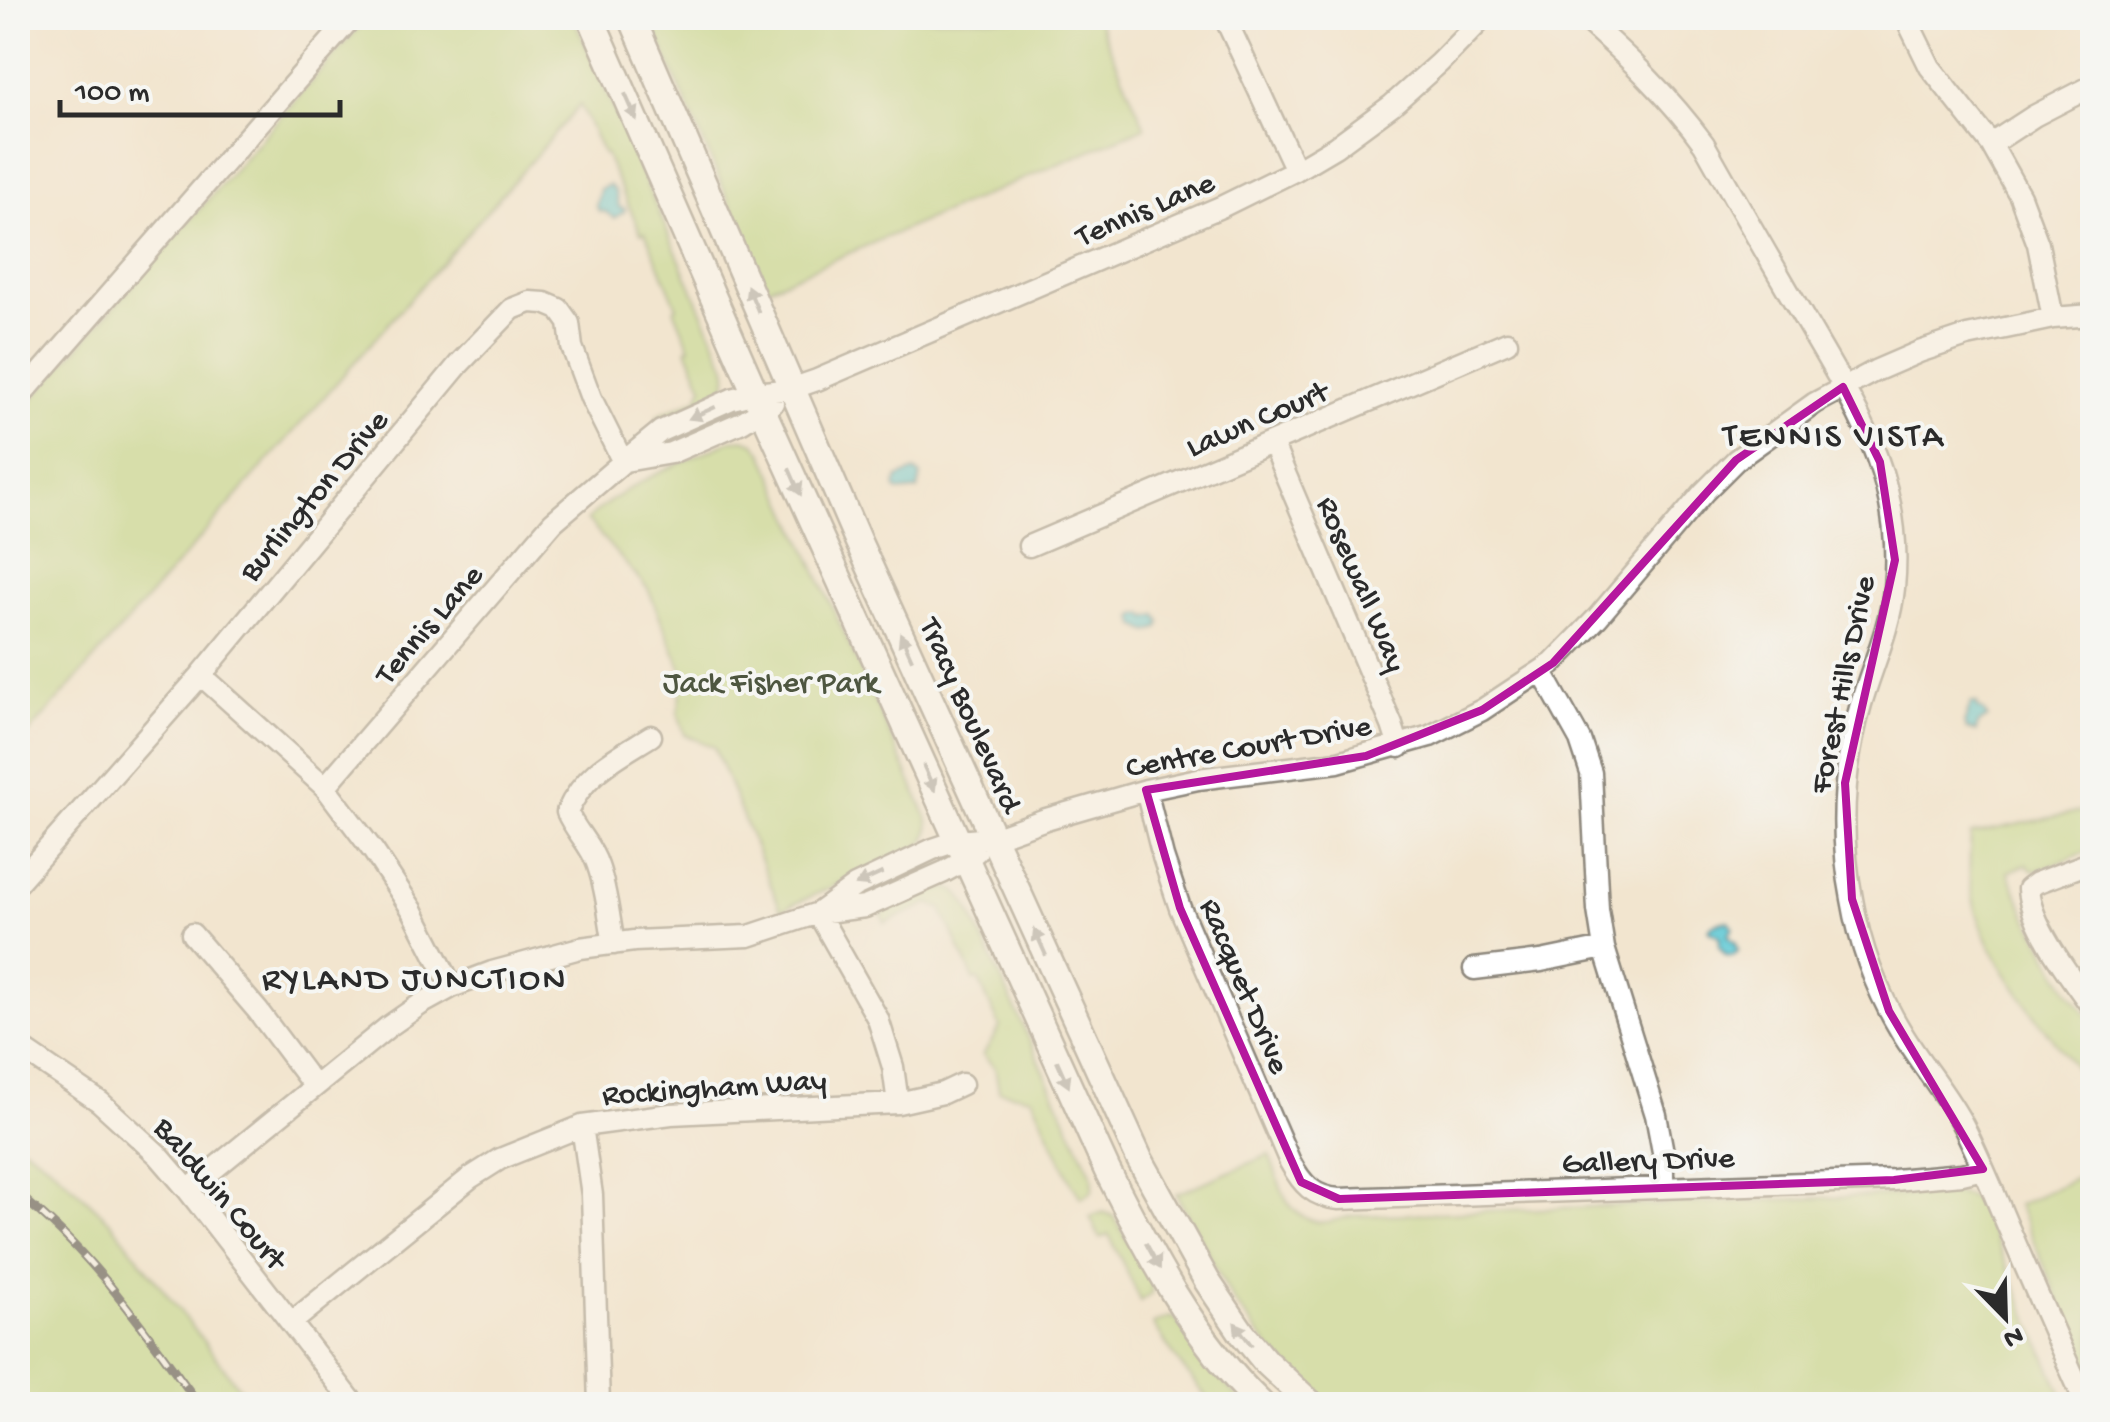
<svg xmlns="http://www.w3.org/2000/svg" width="2110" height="1422" viewBox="0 0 2110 1422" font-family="'Gochi Hand',sans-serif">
<rect width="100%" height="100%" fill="#f6f6f2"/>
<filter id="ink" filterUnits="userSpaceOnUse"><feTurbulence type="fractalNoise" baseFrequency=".01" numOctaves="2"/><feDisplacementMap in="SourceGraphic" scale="20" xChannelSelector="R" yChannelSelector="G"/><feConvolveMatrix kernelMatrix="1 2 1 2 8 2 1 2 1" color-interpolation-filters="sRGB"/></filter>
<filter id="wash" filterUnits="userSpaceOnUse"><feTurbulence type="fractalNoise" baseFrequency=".0048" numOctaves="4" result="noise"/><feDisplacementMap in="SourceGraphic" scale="40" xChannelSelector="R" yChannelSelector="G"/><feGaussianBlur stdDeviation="2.25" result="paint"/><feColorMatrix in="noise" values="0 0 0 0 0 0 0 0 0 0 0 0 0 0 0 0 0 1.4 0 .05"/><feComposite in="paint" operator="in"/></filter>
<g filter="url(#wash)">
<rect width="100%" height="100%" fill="#f2e5cf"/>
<path fill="#b6d67d" stroke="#708054" stroke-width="2.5" d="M367 18H574L726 366C729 378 727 385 720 395L660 423 657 416 698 398 703 386 687 349 690 347 674 309 677 307 645 232 641 233 605 154H603L580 105 18 746V416Z
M649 18H1097L1145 127 767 288Z
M744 439 755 443 763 453 927 817C931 830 928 841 916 849L781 910 714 747 685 735 678 713 684 674 648 589 587 520C627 482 682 463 732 440Z
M2092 809V850L2036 871 2031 870 2027 864 2008 872 2026 914 2068 990 2092 1021V1098C2082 1074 2065 1055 2049 1034 2017 992 1980 942 1971 889 1968 871 1970 852 1971 834Z
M949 888 957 892 966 903 1093 1177V1188L1091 1192 1081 1198 1072 1184 1032 1097 999 1091 995 1068 983 1055 1000 1027 978 979 974 980 942 909 929 903 885 923 881 914 936 889Z
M18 1143 51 1166 111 1222 252 1404H18Z
M1269 1155C1281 1182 1283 1217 1319 1222 1330 1223 1341 1218 1352 1216L1951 1193C1966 1195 1973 1196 1982 1209L2066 1404H1330L1272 1351 1234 1302 1176 1194Z
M2092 1171V1378L2018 1205Z
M1103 1212 1113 1216 1152 1280 1151 1294 1141 1301 1109 1235 1100 1238 1090 1217Z
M1170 1317 1176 1319 1211 1369 1244 1404H1213C1190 1379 1171 1353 1153 1324Z"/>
<path fill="#5cc8d4" stroke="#447a80" stroke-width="2.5" d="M609 185 615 191 619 207 625 209 624 212 614 218 606 212 599 211 596 206 600 189Z
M915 471 921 476 918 490 898 492 895 487 898 478Z
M1144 613 1147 617 1157 615 1161 622 1159 628 1149 632 1137 626 1134 617 1138 614Z
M1971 703H1977V707L1984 712 1987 718 1978 724 1976 732 1966 729 1964 723Z
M1723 921H1729L1733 927 1728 935 1736 943 1738 951 1733 956 1726 955 1719 946 1720 937 1709 930 1711 926Z"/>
</g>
<g filter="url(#ink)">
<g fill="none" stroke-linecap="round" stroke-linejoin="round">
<g stroke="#8e887d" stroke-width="25">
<path id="minor" d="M1225 18 1296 170
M1584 18C1628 57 1669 96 1704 144 1736 201 1769 258 1802 315 1854 405 1905 478 1894 588 1890 629 1872 666 1861 704 1843 768 1839 833 1852 899 1860 946 1877 992 1902 1033 1921 1065 1947 1094 1964 1127 1981 1161 1995 1196 2010 1231 2035 1289 2060 1347 2086 1404
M1906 18 1930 67 1991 144 2020 196 2038 244 2053 318
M1991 144 2034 116 2092 86
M18 399 351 18
M1272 443 1392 725 1399 747
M625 461 671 453 742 422 773 403
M1029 546 1507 342
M1542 672 1580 740 1591 773 1598 910 1604 948 1656 1115 1663 1152V1187
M201 675 325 787 374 852 413 911 452 987
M325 787 553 522 623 462 661 431 732 399 756 393 791 389 817 380 1223 206 1296 170 1335 147 1392 105 1439 63 1483 18
M1146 790 1163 857 1180 908 1290 1162C1302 1184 1313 1197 1339 1199L1894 1180 1962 1174 1983 1169
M2092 862 2036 883 2028 889C2030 924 2071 978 2092 1007
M18 882 201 675 459 364 512 309 530 302 545 303 559 309 569 323 572 347 591 398 623 462
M818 913 855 886 933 849 957 841 993 838 1046 819 1146 790 1198 779 1338 762 1430 736 1482 710 1553 663 1598 617 1704 492 1736 460 1815 403 1875 371 1919 352 1967 336 2053 318 2092 315
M818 913 878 1019 893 1067 898 1103
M192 934 258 1011 314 1086
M614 944C609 919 607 891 598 866 592 846 575 831 567 812 585 772 616 758 651 736
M1474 969 1541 961 1604 948
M18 1046 100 1102 158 1155 188 1190 354 1404
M582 1126 592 1195 599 1404
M188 1190 388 1027 421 1004 452 987 492 972 580 948 634 941 749 936 818 913 865 907 944 872 966 860 977 851
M291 1323 470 1178 500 1159 582 1126 671 1114 898 1103 943 1093 962 1084"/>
</g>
<g stroke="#8e887d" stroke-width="30">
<path id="major" d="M591 18 763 411 1107 1170C1149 1253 1193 1339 1261 1404
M632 18 858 541 1139 1158 1207 1281 1242 1333 1265 1361 1311 1404"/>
</g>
<use href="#minor" stroke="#fff" stroke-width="20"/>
<use href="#major" stroke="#fff" stroke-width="25"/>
<g stroke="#2b2b2b" stroke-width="9">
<path id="rail" d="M18 1194C94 1254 142 1327 199 1404"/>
</g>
<use href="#rail" stroke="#f6f6f2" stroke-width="5" stroke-dasharray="15" stroke-linecap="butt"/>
</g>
<defs><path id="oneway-solid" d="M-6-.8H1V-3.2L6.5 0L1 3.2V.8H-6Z" transform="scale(2.5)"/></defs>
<g fill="#a0a0a0">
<use href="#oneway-solid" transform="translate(631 107) rotate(66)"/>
<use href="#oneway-solid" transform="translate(753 299) rotate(-113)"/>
<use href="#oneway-solid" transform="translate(702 413) rotate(156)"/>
<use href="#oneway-solid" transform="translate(795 482) rotate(66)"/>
<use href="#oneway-solid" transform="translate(906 646) rotate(-114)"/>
<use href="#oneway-solid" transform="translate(929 778) rotate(66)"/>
<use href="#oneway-solid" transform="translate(869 879) rotate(155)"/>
<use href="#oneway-solid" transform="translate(1040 942) rotate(-114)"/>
<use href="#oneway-solid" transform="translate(1063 1074) rotate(66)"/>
<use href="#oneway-solid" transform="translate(1153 1256) rotate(61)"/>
<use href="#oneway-solid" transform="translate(1243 1334) rotate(-127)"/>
</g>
</g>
<path d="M0 0H2110V1422H0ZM1843 387 1880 462 1895 560 1845 783 1852 899 1889 1011 1983 1169 1894 1180 1339 1199 1301 1182 1180 908 1146 790 1366 756 1482 710 1553 663 1736 460Z" fill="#f2e5cf" fill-opacity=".55" fill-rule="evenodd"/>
<path fill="none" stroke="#b5179e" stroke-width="8" stroke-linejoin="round" d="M1843 387 1880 462 1895 560 1845 783 1852 899 1889 1011 1983 1169 1894 1180 1339 1199 1301 1182 1180 908 1146 790 1366 756 1482 710 1553 663 1736 460Z"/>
<g text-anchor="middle" stroke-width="8" stroke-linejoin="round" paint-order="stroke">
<g font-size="32" fill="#2b2b2b" stroke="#f6f6f2">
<text transform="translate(1144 207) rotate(-23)" y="11">Tennis Lane</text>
<text transform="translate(1256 417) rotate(-23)" y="11">Lawn Court</text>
<text transform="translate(312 494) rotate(-50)" y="11">Burlington Drive</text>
<text transform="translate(1364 583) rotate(67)" y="11">Rosewall Way</text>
<text transform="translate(427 623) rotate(-49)" y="11">Tennis Lane</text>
<text transform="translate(1840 684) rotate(-78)" y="11">Forest Hills Drive</text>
<text transform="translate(973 714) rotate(66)" y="11">Tracy Boulevard</text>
<text transform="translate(1248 744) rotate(-10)" y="11">Centre Court Drive</text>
<text transform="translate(1247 985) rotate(67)" y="11">Racquet Drive</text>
<text transform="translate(714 1085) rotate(-4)" y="11">Rockingham Way</text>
<text transform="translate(1648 1158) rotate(-2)" y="11">Gallery Drive</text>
<text transform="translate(222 1192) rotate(50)" y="11">Baldwin Court</text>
</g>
<g font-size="32" fill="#4e5640" stroke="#f6f6f2">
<text x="771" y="691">Jack Fisher Park</text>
</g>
<g font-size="35" letter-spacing="2.5" fill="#2b2b2b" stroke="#f6f6f2">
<text x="1834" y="445">TENNIS VISTA</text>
<text x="415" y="988">RYLAND JUNCTION</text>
</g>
</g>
<rect width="2110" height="1422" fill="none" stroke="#f6f6f2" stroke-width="60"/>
<g transform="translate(2005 1317) rotate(157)" stroke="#f6f6f2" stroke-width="8" paint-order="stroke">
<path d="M0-8L18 38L0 25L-18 38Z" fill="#2b2b2b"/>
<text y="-15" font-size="28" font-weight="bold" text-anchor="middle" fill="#2b2b2b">N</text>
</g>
<path d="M60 100v15h280v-15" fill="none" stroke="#2b2b2b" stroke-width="5"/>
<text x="75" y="100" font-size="30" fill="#2b2b2b" stroke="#f6f6f2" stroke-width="8" paint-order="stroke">100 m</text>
</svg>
